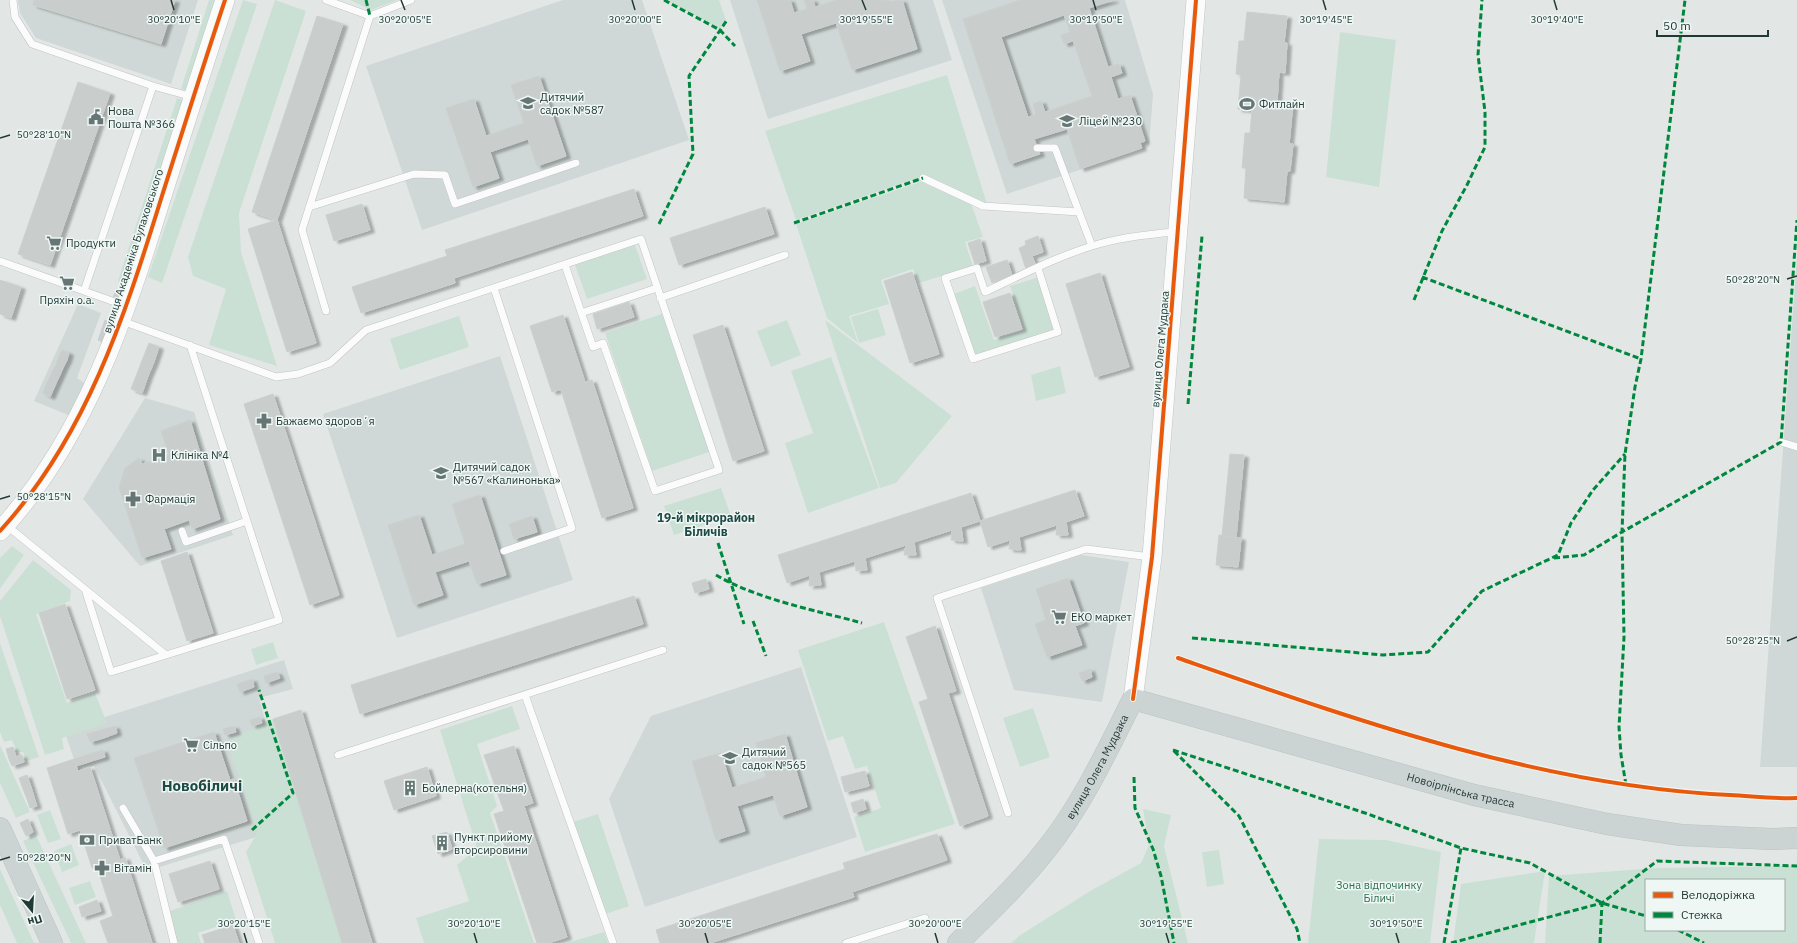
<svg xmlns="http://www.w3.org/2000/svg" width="1797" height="943" viewBox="0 0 1797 943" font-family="'IBM Plex Sans',sans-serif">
<defs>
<filter id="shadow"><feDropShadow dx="4.5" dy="2.5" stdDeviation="1" flood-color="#0004"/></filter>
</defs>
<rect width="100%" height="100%" fill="#e2e7e6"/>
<path fill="#cfd8d6" d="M18 0H198L171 84 36 38 20 13Z
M563 0H642L689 140 422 230 366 66Z
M730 0H933L952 60 768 119Z
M942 0H1125L1153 94 1149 147 1007 194Z
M1797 256V767H1760Z
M78 304 101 313 77 378 87 385 73 417 34 401Z
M500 356 573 580 397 638 323 414Z
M145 398 194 412 233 535 140 566 83 499Z
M1081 555 1129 562 1102 702 1014 690 981 588Z
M284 660 293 689 259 698 267 727 262 835 147 871 94 766 78 771 64 730Z
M801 667 857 837 645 907 609 799 651 716Z"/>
<path fill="#cbe0d5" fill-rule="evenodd" d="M209 0H223L193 92 181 89Z
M243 0 257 4 162 283 148 277Z
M275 0 306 11 239 213 241 252 277 366 209 345 226 289 193 276 188 257Z
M350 0H397L371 10Z
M666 0H719L726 20 720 29Z
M1340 32 1396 40 1379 187 1326 177Z
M947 75 987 204 923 176 796 220 765 131Z
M177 98 190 102 127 284 118 281Z
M923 181 971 203 983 237 965 242 973 266 919 283 913 269 881 280 889 304 849 316 858 343 827 318 796 224Z
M635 245 647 279 587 299 575 265Z
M1039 277 1056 331 975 357 954 294 975 286 994 340 1024 330 1010 286Z
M878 309 886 335 859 343 851 317Z
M662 314 709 452 652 471 605 333Z
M459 316 469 347 400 370 390 339Z
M787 320 801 355 771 367 757 331Z
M825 320 952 416 896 483 880 488Z
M831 357 879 488 808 513 785 443 813 433 791 371Z
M1060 366 1066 393 1036 401 1031 375Z
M721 488 731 516 674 535 664 506Z
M12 546 24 555 0 589V558Z
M33 560 71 590 70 601 36 614 67 703 95 693 107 723 62 738 64 749 45 755 0 616V601Z
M884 622 955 824 865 852 854 817 881 808 867 766 855 769 843 736 828 741 798 650Z
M273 642 278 658 256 665 251 649Z
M0 643 39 757 26 761 23 752H17L12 740 4 742 0 732Z
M512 706 520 729 477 744 497 806 490 813 534 943H424L416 918 469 901 457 865 477 848 440 730Z
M1033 708 1050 757 1020 767 1003 718Z
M273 719 342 943H275L246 852 258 832 227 741Z
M0 745 30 812 16 818 0 783Z
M1143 809 1171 815 1164 846 1188 943H1011L1019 936 1090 891 1141 863 1149 845Z
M50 810 61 839 48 843 37 815Z
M598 814 629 906 603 915 573 822Z
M36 835 86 943H71L23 841Z
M1319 839 1386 840 1441 852 1430 943H1308Z
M71 844 79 865 62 872 54 851Z
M1219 850 1224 884 1207 887 1202 852Z
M1797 866V943H1545L1549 876 1656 868ZM1646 880H1784V930H1646Z
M0 869 34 943H17L0 905Z
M1545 871 1534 943H1453L1461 884Z
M90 881 96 897 75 905 69 888Z
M227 891 236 920 198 933 201 943H177L170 911Z
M604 932 608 943H567Z"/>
<path fill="#c9cecd" stroke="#cbd0cf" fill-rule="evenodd" filter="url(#shadow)" d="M34 0H175L161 44 33 5Z
M757 0H790L794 13 807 9 804 0H813L815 7 837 0H885L886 2 902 0 917 49 852 70 836 23 801 34 810 61 780 71Z
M1020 0H1114L1089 8 1108 67 1119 64 1122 73 1111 77 1118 99 1130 95 1145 141 1140 143 1142 148 1080 169 1067 129 1034 139 1040 154 1010 164 963 19ZM1064 15 1070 32 1061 35 1064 44 1073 41 1092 96 1045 112 1041 101 1033 104 1036 115 1028 117 1001 37Z
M1247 12 1287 16 1284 43H1287L1285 73 1279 72 1277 102 1293 103 1289 144H1293L1290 171H1287L1284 202 1244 198 1246 168H1242L1245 133H1250L1252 110 1238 109 1241 75 1236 74 1239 41H1244Z
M317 16 343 24 277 220 252 212Z
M539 76 566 156 537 166 528 139 490 152 499 178 473 187 446 108 474 99 486 136 524 123 511 85Z
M78 82 110 93 50 265 18 254Z
M634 189 643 216 454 278 455 283 361 313 352 287 447 256 445 250Z
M362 204 370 230 334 241 326 215Z
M765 207 774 234 679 265 670 238Z
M277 220 316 343 287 352 248 229Z
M1038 236 1043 252 1032 256 1036 266 1026 269 1019 248 1026 245 1025 241Z
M980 239 986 261 975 264 968 243Z
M1007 260 1012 275 992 283 986 267Z
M912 272 939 354 910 363 884 281Z
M1100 273 1129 367 1095 377 1066 284Z
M0 280 21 287 11 318 0 314Z
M116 289 126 292 123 301 113 298Z
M1010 293 1022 329 995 337 983 302Z
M629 302 634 317 597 329 593 314Z
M563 315 585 382 552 392 530 326Z
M105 320 112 323 105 343 98 340Z
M723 325 764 451 733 461 693 335Z
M149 343 159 347 154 362 143 358Z
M62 350 69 353 67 360 59 356Z
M59 356 67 360 63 368 56 365Z
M143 358 154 362 148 376 138 371Z
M56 365 63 368 59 377 51 374Z
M138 371 148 376 142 393 131 389Z
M51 374 59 377 54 388 46 385Z
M592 380 633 508 602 518 561 390Z
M46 385 54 388 50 397 43 393Z
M273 394 339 595 310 605 244 404Z
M190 420 220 519 192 529 189 520 164 529 171 549 142 558 119 487 125 468 139 458 142 464 169 455 161 431Z
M1230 454 1244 455 1236 537 1222 536Z
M1075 490 1084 516 1066 522 1068 535H1056L1057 525 1019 537 1021 550 1009 549 1010 540 988 547 980 521Z
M971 493 980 521 961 527 963 541 951 540 952 530 914 542 916 555H904L906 545 865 558 867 570 856 571 855 561 819 572 821 585 809 586 810 575 787 583 778 555Z
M480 495 506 575 477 584 469 561 435 572 443 595 414 605 388 525 419 515 432 555 465 544 452 504Z
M532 516 537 532 514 539 509 524Z
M1219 535 1241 538 1238 567 1216 565Z
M187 552 213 633 187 641 161 561Z
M1068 578 1084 623 1075 626 1082 645 1047 657 1035 624 1046 620 1036 589Z
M706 579 709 589 695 593 692 583Z
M634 596 643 624 360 714 351 685Z
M65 604 95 690 67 699 39 613Z
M935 626 956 691 948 693 988 816 960 826 919 702 928 699 906 637Z
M1090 669 1092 677 1082 681 1079 673Z
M277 672 280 678 266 683 264 676Z
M252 679 254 687 240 692 237 684Z
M301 710 372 943H342L273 719Z
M260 717 262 723 252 726 250 720Z
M115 726 117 733 104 738 101 730Z
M234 726 236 732 225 735 223 729Z
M101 730 104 738 90 742 87 734Z
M214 732 230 780 234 779 247 821 164 848 134 758Z
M785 734 807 807 780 816 773 795 737 806 745 831 716 840 692 761 721 753 732 788 766 777 756 743Z
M514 746 533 803 524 806 567 937 548 943H537L494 814 504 811 484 755Z
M13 747 16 757 9 759 6 749Z
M103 750 105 757 95 760 93 753Z
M93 753 95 760 86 763 84 756Z
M22 755 24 762 12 766 9 759Z
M84 756 86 763 76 766 74 759Z
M74 759 78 771 90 767 120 860 125 857 152 943H108L100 921 113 916 97 867 92 868 80 830 68 834 47 768Z
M427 767 436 796 394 810 384 781Z
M865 771 869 786 845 792 841 777Z
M27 775 31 787 23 789 19 778Z
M31 787 34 797 27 799 23 789Z
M34 797 37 806 30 808 27 799Z
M863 799 866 809 854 813 851 803Z
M28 819 33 832 26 836 20 823Z
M447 832 452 849 438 854 432 836Z
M937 834 947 860 852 892 854 897 710 943H660L656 930 845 869 843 863Z
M210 861 219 889 178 902 169 874Z
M97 900 101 911 82 917 79 907Z
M233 925 239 943H205L202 935Z"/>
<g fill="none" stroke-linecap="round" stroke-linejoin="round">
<g stroke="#bfc4c3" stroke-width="8">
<path id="lane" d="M13 0 15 17 32 44 153 86 84 291
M370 16 411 0
M153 86 193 97
M1037 148H1055L1079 212
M923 178 983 206 1079 212 1092 246
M309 207 414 174 445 175 455 204 576 163
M0 261 126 306
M1038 268 1058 332 973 359 945 278 977 268 985 292C1019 276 1056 257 1092 246 1117 238 1150 234 1176 232
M494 288 572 528 504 551
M660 298 785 255
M326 311 302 230 370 16 326 0
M581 313 657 288
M122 321 276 377 298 374 330 363 366 330 641 239 719 470 655 491 603 343 593 347 565 265
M1781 442 1797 447
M6 525 166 655 279 620 190 345
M182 531 186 542 247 521
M85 589 111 672 166 655
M525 695 613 943
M338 755 663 650
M123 808 154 861 174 943
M1008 813 937 598 1086 549 1151 557
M154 861 224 839 259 943
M846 943 925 918"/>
</g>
<g stroke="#bec5c3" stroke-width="20">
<path id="secondary" d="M0 531C86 437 124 318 161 199 182 133 203 66 225 0
M1133 699 1152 557 1196 0"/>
</g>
<g stroke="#bcc3c3" stroke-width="22">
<g id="primary">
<path d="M0 828 52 943"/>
<path id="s1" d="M958 943C988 913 1019 884 1045 851 1082 805 1107 751 1133 699L1474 795 1607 824 1681 835 1772 839 1797 838"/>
</g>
</g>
<use href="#lane" stroke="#fbfbfb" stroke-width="7"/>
<use href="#secondary" stroke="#fbfbfb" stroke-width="19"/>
<use href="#primary" stroke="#ccd4d3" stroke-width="21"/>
<path stroke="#00873e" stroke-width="3" stroke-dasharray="6 3" stroke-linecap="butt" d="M366 0 370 16
M664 0 720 30 735 46
M794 223 923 178
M659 224 693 154 689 76 727 20
M1422 277 1641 359
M1414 300 1442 231 1467 185 1485 147V112L1478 55 1482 0
M1188 404 1202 236
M718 543 744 624
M1554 558 1584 555 1622 532 1781 442 1797 220
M716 575C759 600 815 610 862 623
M753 621 766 656
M1192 638 1383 655 1428 652 1482 591 1558 555 1571 523 1593 490 1625 454
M1173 750 1365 813 1461 848 1530 863 1602 903 1646 916
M1174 751 1239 816 1297 929 1300 943
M1134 777 1135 808 1153 849 1161 876 1174 943
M1626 785 1621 755 1619 727 1624 637 1622 532 1625 454 1635 387 1641 359 1685 0
M252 830 293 793 259 690
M1678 930 1704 943
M1444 943 1461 848
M1451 943 1602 903 1657 861 1797 866
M1600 943 1602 903"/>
<g stroke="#eff7f4" stroke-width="6">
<path id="cycleway" d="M0 531C86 437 124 318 161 199 182 133 203 66 225 0
M1178 658C1356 720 1540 786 1730 795 1752 796 1775 799 1797 798
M1133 699 1152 557 1196 0"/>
</g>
<use href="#cycleway" stroke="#e8590c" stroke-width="4"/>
</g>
<path fill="none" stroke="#213936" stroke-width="1.5" d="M171 0 174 10M401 0 405 10M632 0 635 10M862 0 866 10M1093 0 1096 10M1323 0 1326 10M1554 0 1557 10M0 138 10 135M1787 279 1797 276M0 499 10 496M1787 641 1797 637M0 860 10 857M244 933 247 943M474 933 477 943M705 933 708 943M935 933 938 943M1166 933 1169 943M1396 933 1399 943"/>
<defs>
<g id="school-bare" transform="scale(1.2)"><path d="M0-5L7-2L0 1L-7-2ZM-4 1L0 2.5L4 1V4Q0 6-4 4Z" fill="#657674" stroke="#eff7f4" stroke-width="2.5" paint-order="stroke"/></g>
<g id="stadium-bare" transform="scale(1.2)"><path d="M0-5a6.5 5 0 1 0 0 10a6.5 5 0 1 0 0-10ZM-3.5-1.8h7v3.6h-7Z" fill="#657674" stroke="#eff7f4" stroke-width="2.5" paint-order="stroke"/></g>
<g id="civic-bare" transform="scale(1.2)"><path d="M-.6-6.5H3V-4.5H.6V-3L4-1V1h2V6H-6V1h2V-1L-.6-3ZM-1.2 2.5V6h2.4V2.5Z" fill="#657674" stroke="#eff7f4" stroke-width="2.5" paint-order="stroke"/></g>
<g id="supermarket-bare" transform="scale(1.2)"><path d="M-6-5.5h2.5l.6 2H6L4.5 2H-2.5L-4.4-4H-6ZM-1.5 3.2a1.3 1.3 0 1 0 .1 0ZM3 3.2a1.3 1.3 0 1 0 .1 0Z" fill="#657674" stroke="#eff7f4" stroke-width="2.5" paint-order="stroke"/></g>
<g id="pharmacy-bare" transform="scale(1.2)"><path d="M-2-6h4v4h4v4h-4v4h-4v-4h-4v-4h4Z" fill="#657674" stroke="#eff7f4" stroke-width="2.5" paint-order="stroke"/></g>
<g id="hospital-bare" transform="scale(1.2)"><path d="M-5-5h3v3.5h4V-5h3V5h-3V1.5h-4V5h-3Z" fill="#657674" stroke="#eff7f4" stroke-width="2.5" paint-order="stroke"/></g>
<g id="building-bare" transform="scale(1.2)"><path d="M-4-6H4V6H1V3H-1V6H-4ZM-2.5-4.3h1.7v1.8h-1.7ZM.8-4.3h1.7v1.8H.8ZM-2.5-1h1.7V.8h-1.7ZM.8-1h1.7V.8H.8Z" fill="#657674" stroke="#eff7f4" stroke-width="2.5" paint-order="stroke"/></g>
<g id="bank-bare" transform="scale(1.2)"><path d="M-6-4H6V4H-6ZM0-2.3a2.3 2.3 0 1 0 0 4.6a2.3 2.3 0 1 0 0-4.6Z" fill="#657674" stroke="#eff7f4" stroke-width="2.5" paint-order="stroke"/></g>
</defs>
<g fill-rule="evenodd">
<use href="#school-bare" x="528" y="103"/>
<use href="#stadium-bare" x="1247" y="104"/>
<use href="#civic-bare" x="96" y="117"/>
<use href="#school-bare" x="1067" y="121"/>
<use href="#supermarket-bare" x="54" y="243"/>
<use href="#supermarket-bare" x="67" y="283"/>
<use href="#pharmacy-bare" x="264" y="421"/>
<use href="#hospital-bare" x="159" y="455"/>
<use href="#school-bare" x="441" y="473"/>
<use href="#pharmacy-bare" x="133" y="499"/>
<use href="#supermarket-bare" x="1059" y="617"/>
<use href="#supermarket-bare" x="191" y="745"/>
<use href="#school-bare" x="730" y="758"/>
<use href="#building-bare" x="410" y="788"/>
<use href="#bank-bare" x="87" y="840"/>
<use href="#building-bare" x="442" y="843"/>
<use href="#pharmacy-bare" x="102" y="868"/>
</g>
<g text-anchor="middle" stroke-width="3" stroke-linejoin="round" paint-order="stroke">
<g font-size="11" fill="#213936" stroke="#eff7f4" text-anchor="start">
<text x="540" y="101">Дитячий<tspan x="540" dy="13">садок №587</tspan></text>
<text x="1259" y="108">Фитлайн</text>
<text x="108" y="115">Нова<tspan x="108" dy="13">Пошта №366</tspan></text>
<text x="1079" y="125">Ліцей №230</text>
<text x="66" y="247">Продукти</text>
<text x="67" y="304" text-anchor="middle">Пряхін о.а.</text>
<text x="276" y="425">Бажаємо здоровʼя</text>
<text x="171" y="459">Клініка №4</text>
<text x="453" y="471">Дитячий садок<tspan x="453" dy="13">№567 «Калинонька»</tspan></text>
<text x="145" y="503">Фармація</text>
<text x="1071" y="621">ЕКО маркет</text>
<text x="203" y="749">Сільпо</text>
<text x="742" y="756">Дитячий<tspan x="742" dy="13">садок №565</tspan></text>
<text x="422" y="792">Бойлерна(котельня)</text>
<text x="454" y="841">Пункт прийому<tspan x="454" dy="13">вторсировини</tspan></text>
<text x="99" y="844">ПриватБанк</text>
<text x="114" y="872">Вітамін</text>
</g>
<g font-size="11" fill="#213936" stroke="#eff7f4">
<text transform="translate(133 251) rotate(-72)" y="4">вулиця Академіка Булаховського</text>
<text transform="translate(1160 349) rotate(-85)" y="4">вулиця Олега Мудрака</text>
<text dy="4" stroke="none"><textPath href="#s1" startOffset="226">вулиця Олега Мудрака</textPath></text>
<text dy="4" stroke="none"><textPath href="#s1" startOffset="643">Новоірпінська трасса</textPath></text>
</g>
<g font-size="11" fill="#2d6e51" stroke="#eff7f4">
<text x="1379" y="889">Зона відпочинку<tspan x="1379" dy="13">Біличі</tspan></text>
</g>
<g font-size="12" font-weight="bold" fill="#1e4a46" stroke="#eff7f4">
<text x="706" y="522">19-й мікрорайон<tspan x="706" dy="14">Біличів</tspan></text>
</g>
<g font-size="15" font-weight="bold" fill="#1e4a46" stroke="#eff7f4">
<text x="202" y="791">Новобіличі</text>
</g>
</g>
<g font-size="10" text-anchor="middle" fill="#213936" stroke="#eff7f4" stroke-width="3" stroke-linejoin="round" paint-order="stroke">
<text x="174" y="23">30°20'10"E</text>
<text x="405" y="23">30°20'05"E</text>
<text x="635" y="23">30°20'00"E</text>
<text x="866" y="23">30°19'55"E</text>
<text x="1096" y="23">30°19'50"E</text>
<text x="1326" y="23">30°19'45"E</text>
<text x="1557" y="23">30°19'40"E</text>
<text x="44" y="138">50°28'10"N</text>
<text x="1753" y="283">50°28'20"N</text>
<text x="44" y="500">50°28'15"N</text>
<text x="1753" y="644">50°28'25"N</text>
<text x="44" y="861">50°28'20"N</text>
<text x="244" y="927">30°20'15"E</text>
<text x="474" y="927">30°20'10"E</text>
<text x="705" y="927">30°20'05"E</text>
<text x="935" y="927">30°20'00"E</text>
<text x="1166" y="927">30°19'55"E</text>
<text x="1396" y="927">30°19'50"E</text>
</g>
<rect x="1645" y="879" width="140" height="52" fill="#eff7f4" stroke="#9daba8"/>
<rect x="1653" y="892" width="20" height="6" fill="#e8590c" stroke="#9daba8"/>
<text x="1681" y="899" font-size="12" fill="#213936">Велодоріжка</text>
<rect x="1653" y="912" width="20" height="6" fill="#00873e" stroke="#9daba8"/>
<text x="1681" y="919" font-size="12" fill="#213936">Стежка</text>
<g transform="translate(32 911) rotate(162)" stroke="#eff7f4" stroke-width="3" paint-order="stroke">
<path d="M0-3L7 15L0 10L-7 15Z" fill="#213936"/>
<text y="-6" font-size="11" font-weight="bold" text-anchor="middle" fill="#213936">Пн</text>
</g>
<path d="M1657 30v6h111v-6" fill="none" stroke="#213936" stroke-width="2"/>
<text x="1663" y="30" font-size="12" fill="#213936" stroke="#eff7f4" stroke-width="3" paint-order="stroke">50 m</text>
</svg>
